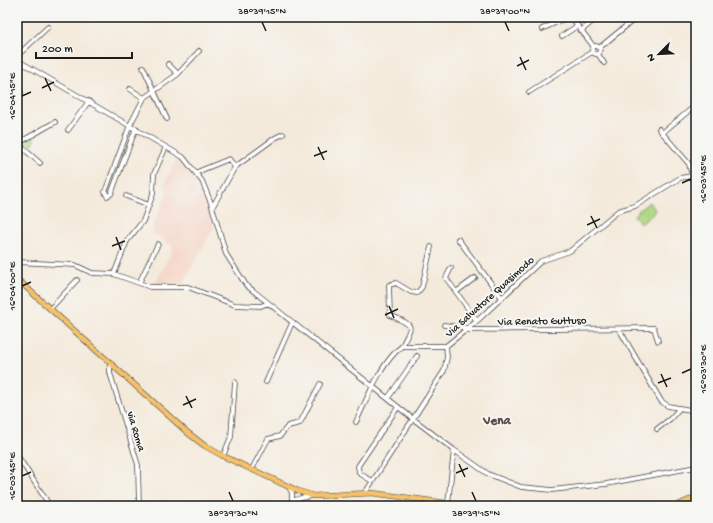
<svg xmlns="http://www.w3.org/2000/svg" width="713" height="523" viewBox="0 0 713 523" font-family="'Gochi Hand',sans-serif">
<rect width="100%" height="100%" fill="#f6f6f2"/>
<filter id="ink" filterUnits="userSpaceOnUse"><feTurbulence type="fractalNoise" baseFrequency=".025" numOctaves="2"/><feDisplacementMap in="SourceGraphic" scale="8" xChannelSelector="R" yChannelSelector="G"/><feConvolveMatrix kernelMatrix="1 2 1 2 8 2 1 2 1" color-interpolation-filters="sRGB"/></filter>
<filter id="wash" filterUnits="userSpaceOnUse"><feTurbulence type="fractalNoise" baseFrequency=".012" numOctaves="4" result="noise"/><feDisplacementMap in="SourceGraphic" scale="16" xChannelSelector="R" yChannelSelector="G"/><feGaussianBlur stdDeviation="0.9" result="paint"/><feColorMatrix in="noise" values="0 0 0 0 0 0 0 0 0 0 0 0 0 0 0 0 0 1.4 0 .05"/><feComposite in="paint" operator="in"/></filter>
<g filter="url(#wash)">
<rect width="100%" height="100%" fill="#f4eadb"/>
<path fill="#f5d2c2" d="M175 153 190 167 202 187 214 226 183 284H155L173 249 172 246 153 233V226L167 194 164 184 177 159Z"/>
<path fill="#afd984" stroke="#667a50" d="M18 124 26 139 32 135 35 141 26 151 17 143Z
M649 202 656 211 641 224 634 215Z"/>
</g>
<g filter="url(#ink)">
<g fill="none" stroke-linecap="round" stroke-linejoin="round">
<g stroke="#3c3b39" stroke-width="5.5">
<path id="minor" d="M571 17 594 47
M542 29 568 17
M581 31 598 17
M562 36 577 26
M592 50a4 4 0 1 1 8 0a4 4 0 1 1-8 0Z
M599 48 637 17
M598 54 604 63
M17 56 48 27
M17 60 183 157 202 181 211 203 226 254 246 285 412 418 454 450 488 474 521 487 552 490 606 484 696 467
M168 64 178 74
M143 67 167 119
M130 89 144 98
M17 90 21 93 17 97
M529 92 592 52
M136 128 111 194 107 196 105 192 130 125 144 98 178 74 199 51
M659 129 689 164 692 176
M68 130 89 101
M662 133 696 105
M17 143 40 163
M17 144 55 122
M197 172 229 159 235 167
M126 196 149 205
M213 206 235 167 275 138 283 134
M458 239 502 298
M17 262 75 265 92 273 114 274 150 287H188L235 305 261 306 268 303
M451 268 446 278 477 321
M114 274 127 241 143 221 153 194 154 174 165 149
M139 283 158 244
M456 292 475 278
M50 309 77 280
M444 325 468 328
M619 329 661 401 668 406 696 411
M467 330 654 328 658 341
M402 346C413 323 415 327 390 315L389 285 396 283 411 292 417 293 422 287 431 247
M693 361 696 367
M110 362V373L138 465 139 506
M266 382 292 323
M388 398 417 356
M356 422C368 397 380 364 402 346H446L477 321 541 261 570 251 618 211 635 206 680 178 692 176 696 183
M657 429 670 419 679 409
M17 455 50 506
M223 456 231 437 235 382
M252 469 268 439 280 436 288 426 300 423 320 384
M372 481 359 473 358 466 398 407
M289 487 292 493V501L301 498 313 496
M365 493 444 371 447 357 446 346
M448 503 454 450
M287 506 292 501"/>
</g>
<g stroke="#3c3b39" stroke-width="6">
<path id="major" d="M17 279 188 433 205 446 223 456 298 491 314 496 372 493 468 506
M676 506 696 497"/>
</g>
<use href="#minor" stroke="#fff" stroke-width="4"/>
<use href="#major" stroke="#f5c16b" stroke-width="5"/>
</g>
</g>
<path fill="none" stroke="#1c1c1c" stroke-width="1.5" d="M262 22 266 31M505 22 509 31M520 57 526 70M517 66 529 60M45 78 51 91M42 88 54 82M22 96 31 92M318 147 324 160M314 156 327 151M682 183 691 179M591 216 597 228M587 225 600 219M116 237 121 250M112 246 125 241M22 286 31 282M389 306 394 318M385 315 398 309M682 373 691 369M661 374 667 387M658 383 671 378M186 396 192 408M183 405 196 399M459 464 465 477M456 473 468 468M22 476 31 472M229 492 233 501M472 492 476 501"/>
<g text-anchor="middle" stroke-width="4" stroke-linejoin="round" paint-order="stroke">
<g font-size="11" fill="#1c1c1c" stroke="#f6f6f2">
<text transform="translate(489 296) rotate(-42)" y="4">Via Salvatore Quasimodo</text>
<text transform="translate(542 320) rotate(-1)" y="4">Via Renato Guttuso</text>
<text transform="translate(137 431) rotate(73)" y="4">via Roma</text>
</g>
<g font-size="13" font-weight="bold" fill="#5f4d49" stroke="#f6f6f2">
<text x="497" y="424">Vena</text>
</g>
</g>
<rect width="713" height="523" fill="none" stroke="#f6f6f2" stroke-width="44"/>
<g transform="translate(659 54) rotate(246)" stroke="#f6f6f2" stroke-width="3" paint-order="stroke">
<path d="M0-3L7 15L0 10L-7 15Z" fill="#1c1c1c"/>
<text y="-6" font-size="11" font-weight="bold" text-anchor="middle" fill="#1c1c1c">N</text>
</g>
<path d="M36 52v6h96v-6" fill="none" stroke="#1c1c1c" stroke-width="2"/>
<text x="42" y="52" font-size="12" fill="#1c1c1c" stroke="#f6f6f2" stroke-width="3" paint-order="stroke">200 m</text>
<rect x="22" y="22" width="669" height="479" fill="none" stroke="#1c1c1c" stroke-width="1.5"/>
<g font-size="10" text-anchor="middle" fill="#1c1c1c">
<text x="262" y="14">38°39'15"N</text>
<text x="505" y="14">38°39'00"N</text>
<text transform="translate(11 96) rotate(-90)" y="4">16°04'15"E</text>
<text transform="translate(702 179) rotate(-90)" y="4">16°03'45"E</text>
<text transform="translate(11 286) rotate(-90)" y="4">16°04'00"E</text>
<text transform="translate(702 369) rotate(-90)" y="4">16°03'30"E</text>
<text transform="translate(11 476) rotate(-90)" y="4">16°03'45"E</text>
<text x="233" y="516">38°39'30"N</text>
<text x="476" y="516">38°39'15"N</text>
</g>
</svg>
